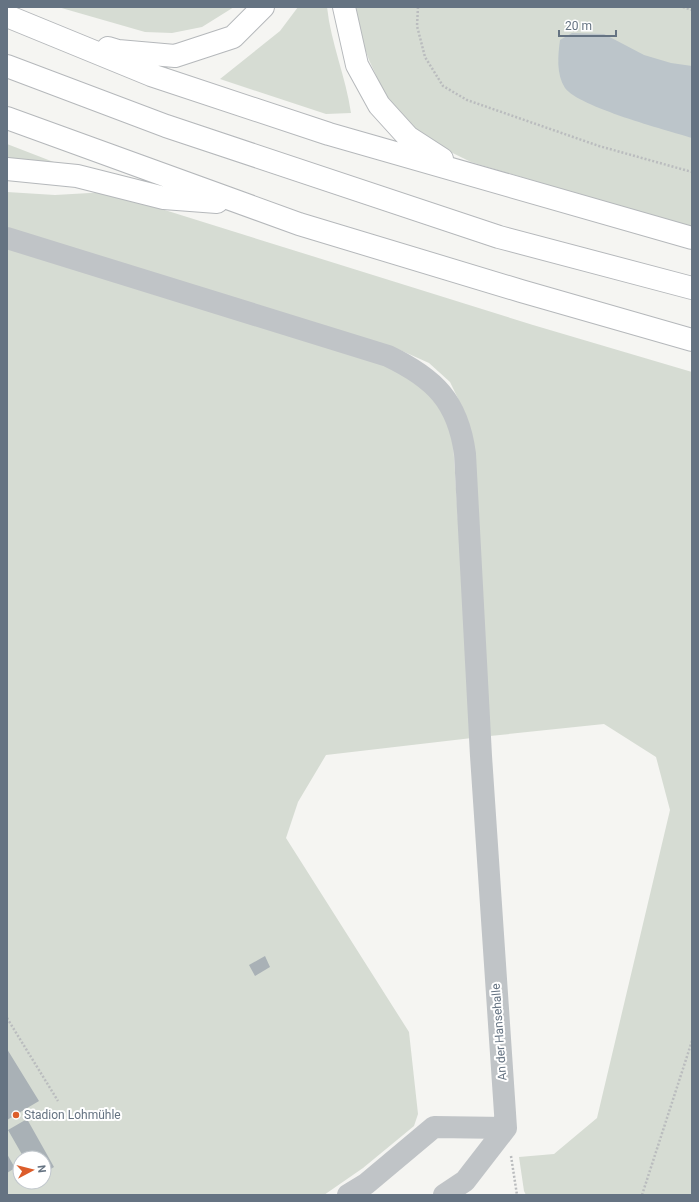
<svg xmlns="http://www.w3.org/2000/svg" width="699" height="1202" viewBox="0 0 699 1202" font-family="Roboto,sans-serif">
<rect width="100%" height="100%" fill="#f5f5f2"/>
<path fill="#d6dcd3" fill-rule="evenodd" d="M58 7H234L202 27 172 33 145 32Z
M298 7H327C331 44 346 77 351 113L326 114 220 79 280 31Z
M353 7H692V228L471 162 424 139 394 114 369 60 355 21Z
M7 144 64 166 7 164Z
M7 192 55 195 107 192 533 325 692 372V1195H526L524 1191 519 1157 554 1154 597 1118 670 810 656 757 604 724 490 736 465 413 450 382 429 363 400 350 7 228Z
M7 243 388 366 421 383 452 426 472 738 326 755 298 802 286 838 409 1032 418 1114 414 1126 363 1168 324 1195H7ZM20 1158H44V1182H20Z"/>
<path fill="#bcc5ca" d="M572 33 604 34 644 55 671 63 692 66V138C666 130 579 107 565 88 556 74 558 55 560 40Z"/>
<path fill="#a9b1b6" d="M265 956 270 967 255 976 249 965Z
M7 1049 39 1101 7 1120Z
M27 1119 54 1167 44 1173V1158H24L8 1130Z
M7 1154 15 1168 7 1173Z"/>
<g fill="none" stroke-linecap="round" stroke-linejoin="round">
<g stroke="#b5b8bb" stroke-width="24">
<path id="highway" d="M344 7 357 65 379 105 408 137 442 159
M7 16 151 75 329 134 692 238
M108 48 118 51 175 56 233 37 263 7
M7 66 166 126 499 237 692 288
M7 118 299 224 521 291 692 340
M7 169 77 176 164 198 217 202"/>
</g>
<path stroke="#babcbe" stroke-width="2.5" stroke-dasharray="2 2" stroke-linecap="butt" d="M418 7 417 26 425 57 443 86 467 100 599 146 692 172
M683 7 692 10
M7 1018 58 1101
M511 1156 517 1195
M642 1195 692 1041"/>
<path stroke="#c0c4c7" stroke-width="22" d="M7 238 388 356C434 378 458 401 465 454L481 756 506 1128
M348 1195 366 1184 434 1127 506 1128
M444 1195 465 1181 506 1128"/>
<use href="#highway" stroke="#fff" stroke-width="22"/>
</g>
<circle fill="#dc5d2b" stroke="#fff" stroke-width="1.5" cx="16" cy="1115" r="4"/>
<g text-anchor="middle" stroke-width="4" stroke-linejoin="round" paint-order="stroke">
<g font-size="12" fill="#657382" stroke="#fff">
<text transform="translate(499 1032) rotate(-94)" y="4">An der Hansehalle</text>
</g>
<g font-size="12" fill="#657382" stroke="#fff" text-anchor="start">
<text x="24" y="1119">Stadion Lohmühle</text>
</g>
</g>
<rect width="699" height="1202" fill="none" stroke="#657382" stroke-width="16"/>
<g transform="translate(32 1170) rotate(83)"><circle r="19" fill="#ffffff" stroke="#c1c7cd"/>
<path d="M0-3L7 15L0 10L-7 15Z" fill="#dc5d2b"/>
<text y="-6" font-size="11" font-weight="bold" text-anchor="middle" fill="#657382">N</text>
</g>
<path d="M559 30v6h57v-6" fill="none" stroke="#657382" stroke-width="2"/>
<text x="565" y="30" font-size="12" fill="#657382" stroke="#ffffff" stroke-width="3" paint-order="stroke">20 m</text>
</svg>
